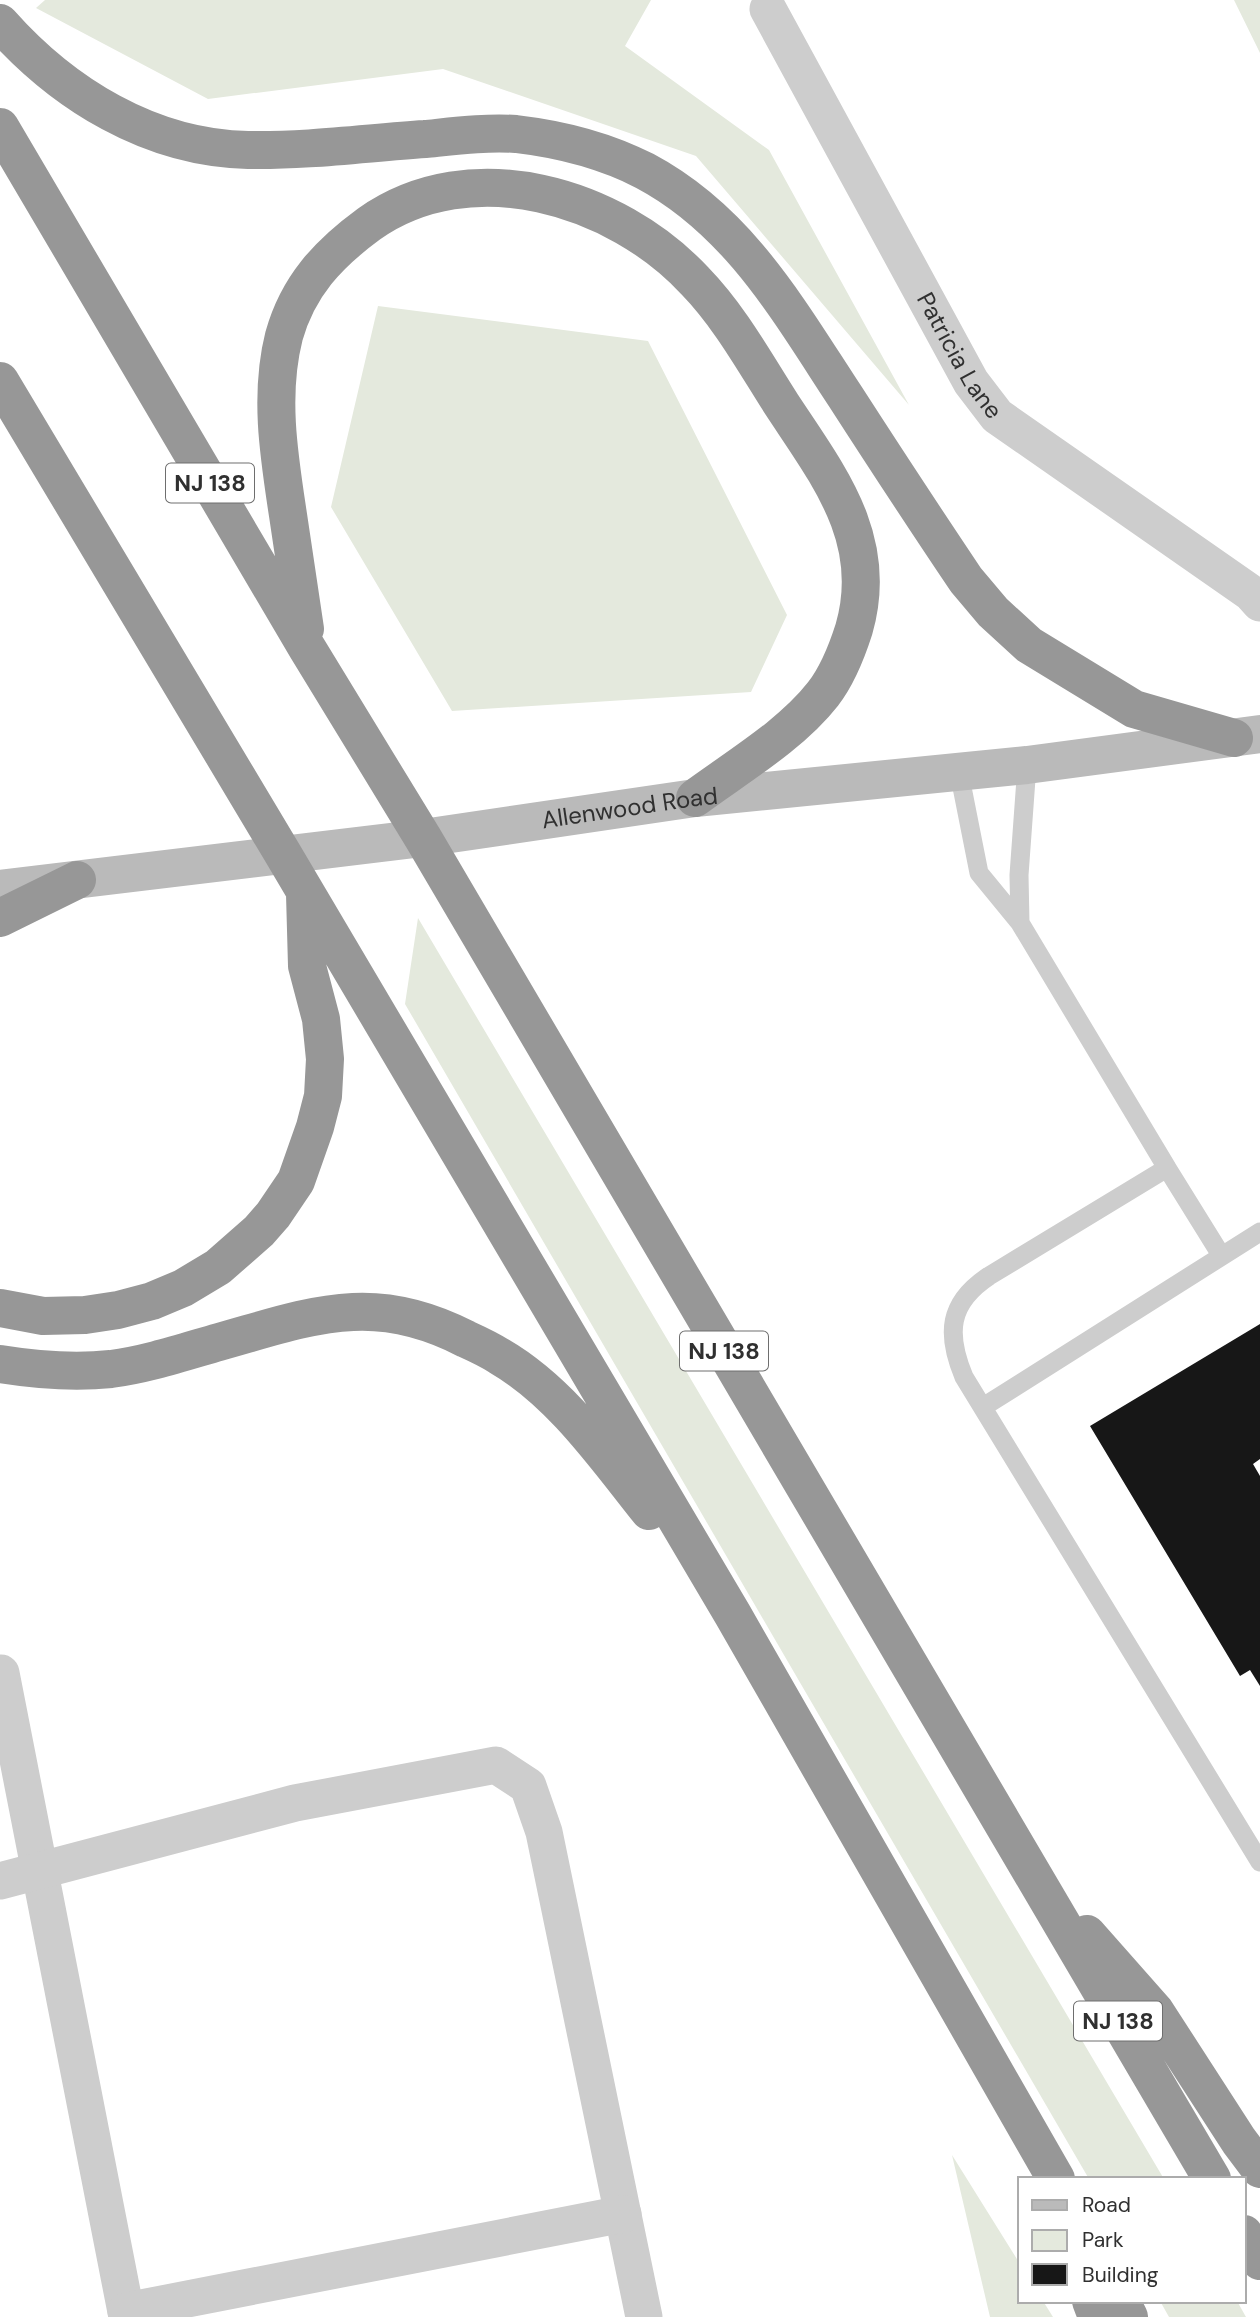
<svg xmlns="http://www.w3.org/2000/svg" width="1260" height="2317" viewBox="0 0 1260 2317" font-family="'DM Sans',sans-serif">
<rect width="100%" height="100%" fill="#fff"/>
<path fill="#e4e9dd" d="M45 0H651L625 46 769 150 909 405 696 156 443 69 208 99 36 8Z
M1234 0H1260V53Z
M378 306 648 341 787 615 751 692 452 711 331 507Z
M418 918 1164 2179H1089L405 1004Z
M952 2155 1020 2264V2301H1043L1053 2317H990Z
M1160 2301H1237L1246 2317H1169Z"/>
<path fill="#171717" d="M1260 1324V1459L1253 1464 1260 1476V1686L1250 1670 1240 1676 1090 1426Z"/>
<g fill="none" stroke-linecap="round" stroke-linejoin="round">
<path stroke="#cdcdcd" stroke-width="19" d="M959 772 979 873 1020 923 1167 1168 989 1276C948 1303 946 1334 964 1377L1260 1862
M1020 923 1019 875 1027 765
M1167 1168 1221 1255
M983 1407 1260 1232"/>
<g stroke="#cdcdcd" stroke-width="37">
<path id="s1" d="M768 9 971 382 997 416 1251 593 1260 603"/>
<path d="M1 1673 127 2317"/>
<path d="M0 1881 295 1803 496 1765 528 1786 544 1832 644 2317"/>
<path d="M126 2311 623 2214"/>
</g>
<path stroke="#bababa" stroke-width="38" id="s2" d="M0 889 423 838 695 798 1027 765 1260 734"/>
<path stroke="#979797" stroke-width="38" d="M0 23C63 94 150 148 248 150 307 151 366 143 425 139 455 136 486 132 516 134 559 139 606 151 645 171 739 221 789 311 845 396 885 458 925 519 966 580L993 612 1029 645 1134 709 1234 738
M0 127 307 648 423 838 1212 2179
M0 381 283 854 733 1615 1056 2179
M305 629C299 591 294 553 288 515 279 456 269 395 284 336 298 286 328 254 369 224 471 152 616 196 695 281 730 317 755 363 782 405 828 475 880 539 854 629 847 651 837 676 823 694 791 735 737 767 695 798
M0 918 77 880
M0 1308 43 1316 85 1315 118 1310 152 1301 183 1288 218 1267 259 1231 273 1215 296 1181 315 1127 323 1096 325 1059 321 1019 307 966 305 894
M0 1364C37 1370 73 1373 111 1369 148 1364 184 1352 219 1342 263 1330 308 1314 353 1312 393 1310 431 1321 466 1339 477 1344 488 1349 499 1356 561 1392 605 1456 649 1511
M1087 1934 1155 2011 1239 2141 1260 2169
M1244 2234 1260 2261
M1091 2301 1097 2317
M1121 2301 1129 2317"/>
</g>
<g text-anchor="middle" stroke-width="7" stroke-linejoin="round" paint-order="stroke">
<g fill="#fff" stroke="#6e6e6e" stroke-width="2">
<rect x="166" y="463.5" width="88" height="39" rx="5"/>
<rect x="680" y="1331.5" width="88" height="39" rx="5"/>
<rect x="1074" y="2001.5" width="88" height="39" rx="5"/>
</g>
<g font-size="23" font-weight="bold" fill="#303030">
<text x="210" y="491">NJ 138</text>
<text x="724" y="1359">NJ 138</text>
<text x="1118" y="2029">NJ 138</text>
</g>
<g font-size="24" fill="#303030" stroke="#fff">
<text dy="8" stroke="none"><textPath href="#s1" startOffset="396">Patricia Lane</textPath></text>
<text dy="8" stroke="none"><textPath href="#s2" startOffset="635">Allenwood Road</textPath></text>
</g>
</g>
<rect x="1018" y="2177" width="228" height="126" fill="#ffffff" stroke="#acacac" stroke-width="2"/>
<rect x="1032" y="2200" width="35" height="10" fill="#bababa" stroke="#acacac" stroke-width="2"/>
<text x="1082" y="2212" font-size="21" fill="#303030">Road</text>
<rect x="1032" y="2230" width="35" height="21" fill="#e4e9dd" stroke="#acacac" stroke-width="2"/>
<text x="1082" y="2247" font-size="21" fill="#303030">Park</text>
<rect x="1032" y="2264" width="35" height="21" fill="#171717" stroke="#acacac" stroke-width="2"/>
<text x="1082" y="2282" font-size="21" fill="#303030">Building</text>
</svg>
